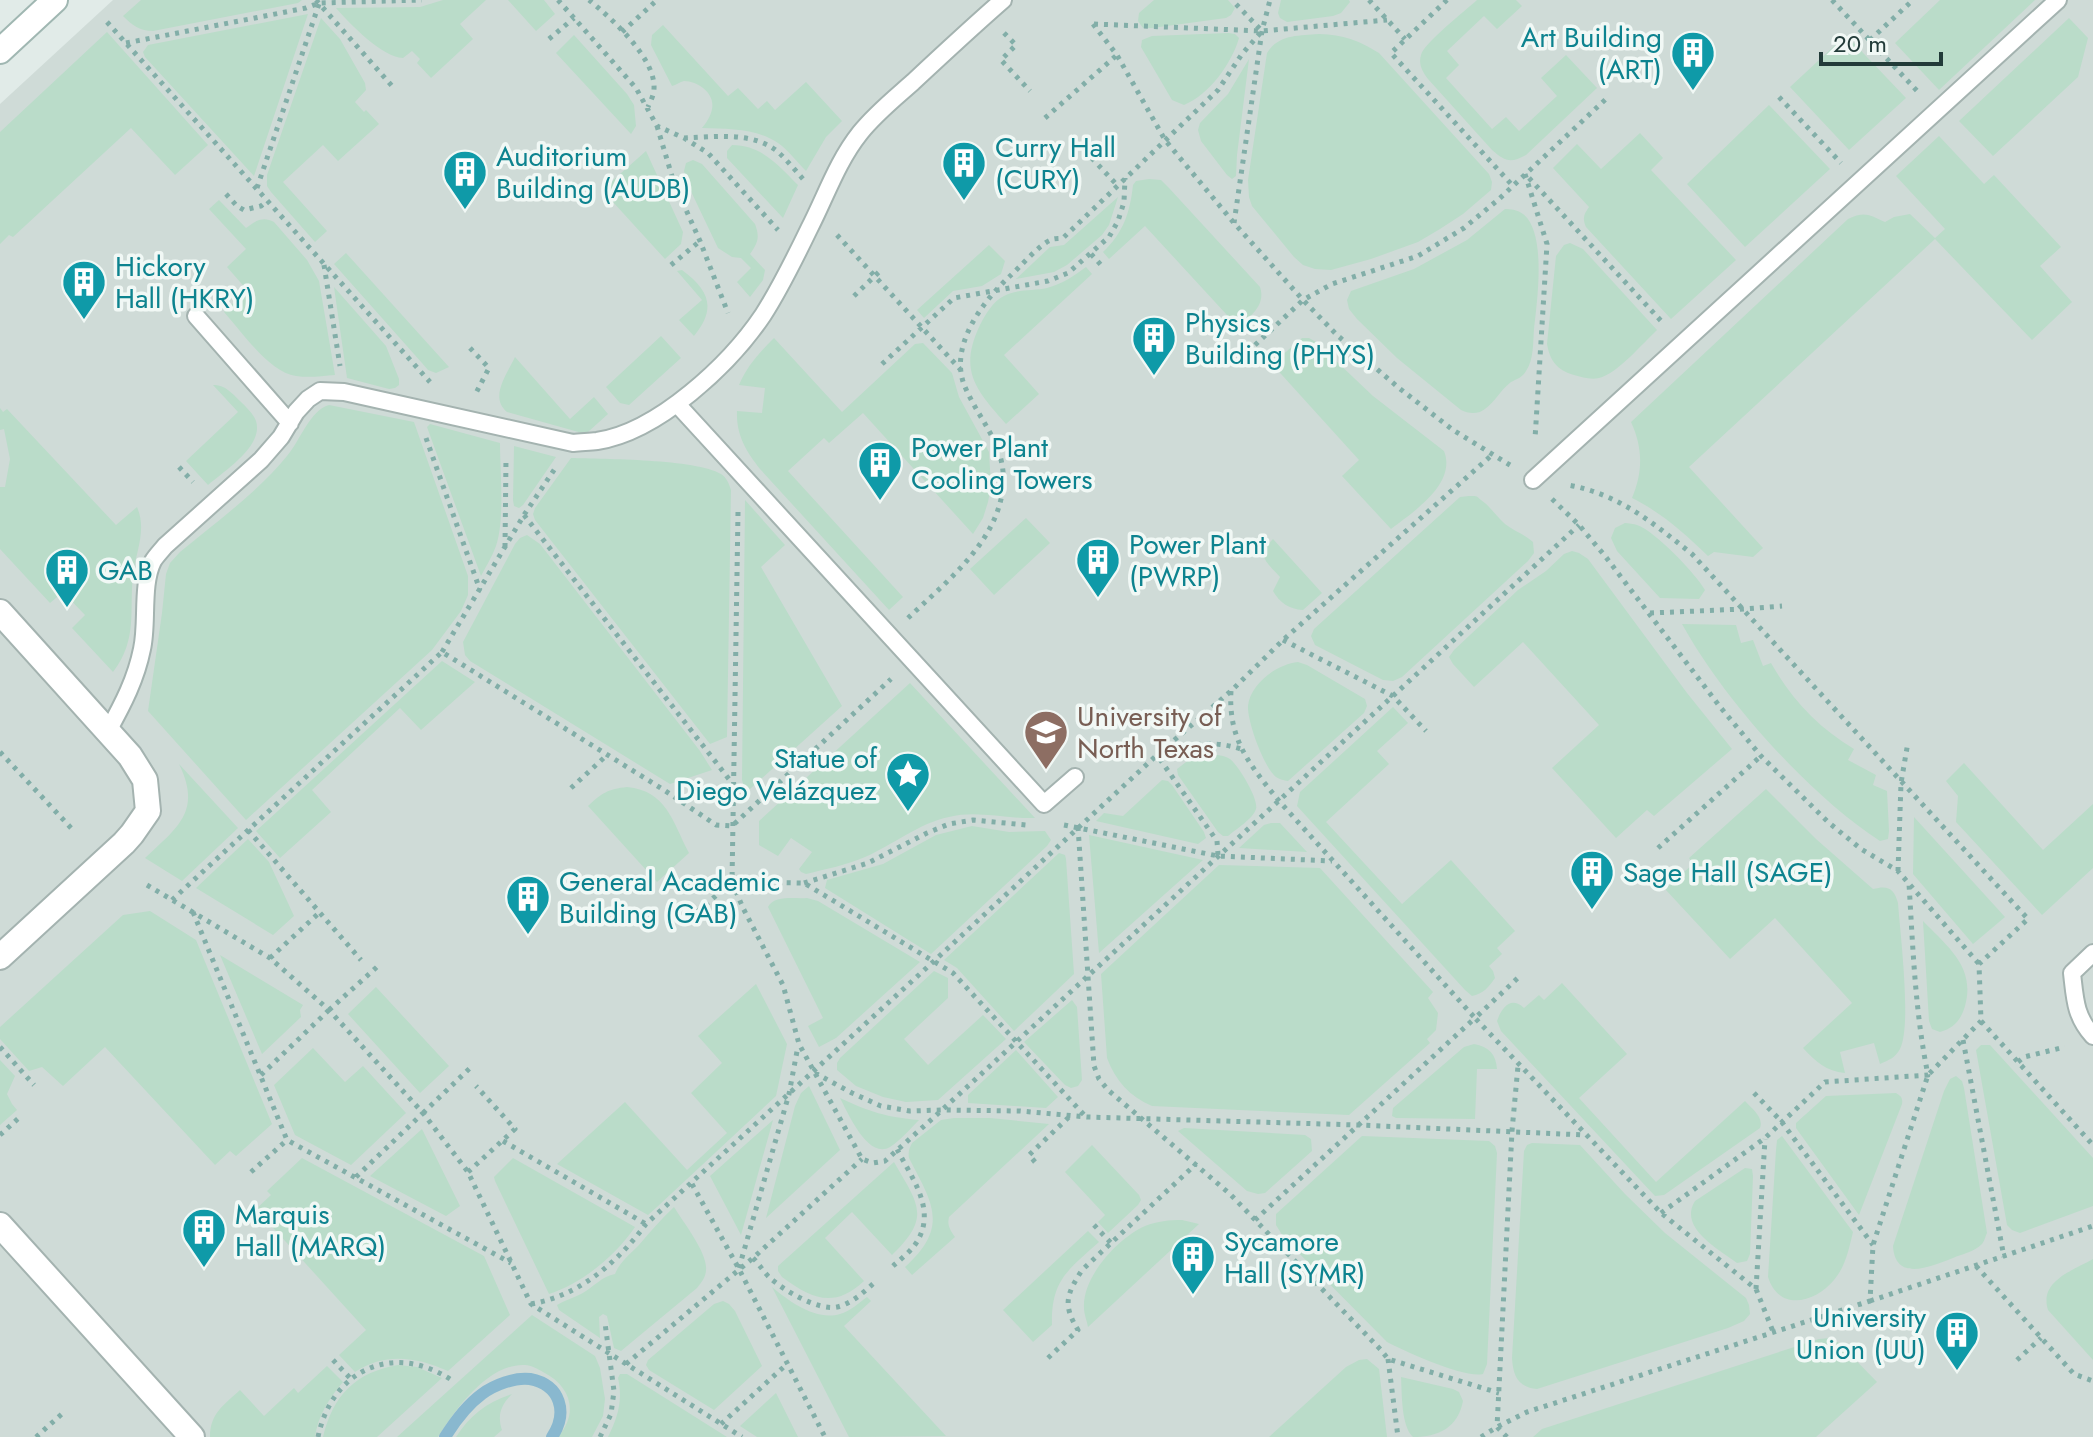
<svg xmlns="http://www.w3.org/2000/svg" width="2093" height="1437" viewBox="0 0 2093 1437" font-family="Jost,sans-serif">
<rect width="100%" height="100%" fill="#e1ebe8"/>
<path fill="#cfdbd7" d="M113 0H2093V1437H0V104Z"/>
<path fill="#badcc9" d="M141 0H302L298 3 153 31C140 31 132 25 123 16Z
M443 0H486L460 24 473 39 431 78 417 63 420 59 412 51 403 58C382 57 350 24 336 8L420 7Z
M508 0H544L555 14 536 31Z
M1154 0H1228L1235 8 1231 15 1226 18 1152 28H1143L1138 21 1139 13Z
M1281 0H1349L1350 2 1341 13 1333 16 1287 22 1280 18 1278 13Z
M1477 0H1516L1522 6 1497 29 1484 16 1447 51 1459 65 1446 78 1492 129 1506 117 1519 131 1557 96 1541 78 1566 55 1597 88 1526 155C1510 164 1505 161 1492 150L1428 79C1423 72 1418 65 1421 55 1424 43 1466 10 1477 0Z
M1940 0H2035L1939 90 1895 43Z
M308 14 254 176 145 57 143 52 148 45Z
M321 18 340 39 365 83 366 90 355 102 364 112 366 110 379 124 338 161 323 145 283 182 327 231 315 242 271 192 267 186V175Z
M2069 18 2088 38 2078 77 1993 156 1959 121Z
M663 25 728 96 738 88 758 109 767 101 775 110 806 82 842 121 826 137 806 171C797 162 788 150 778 143 755 128 729 129 702 128 713 115 718 100 703 88 698 84 691 81 684 81 680 82 676 85 672 86L651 45 652 35Z
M107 32 208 145 175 175 131 128 13 237 9 235 0 244V132Z
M1228 33 1235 34 1239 38C1232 63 1209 95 1184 105L1172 100 1141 47 1142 40 1152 36Z
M1319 34C1344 35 1358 40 1379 53L1489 174 1492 182 1491 190 1463 214 1440 229 1418 242 1371 259 1331 270 1315 269 1303 265 1294 257 1252 206 1249 197 1248 180 1267 53C1279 34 1298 36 1319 34Z
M574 35 627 94 634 105 636 126 631 134 556 53Z
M1846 35 1906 98 1849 150 1790 87Z
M1249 59 1237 155 1236 176 1232 179 1227 175 1201 141 1198 130 1200 123 1228 94Z
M1769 105 1830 169 1745 247 1687 184Z
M1640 133 1663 158 1651 170 1736 260 1671 319 1586 227C1582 218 1584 214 1589 207L1553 168 1577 144 1601 169Z
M1939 136 1984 184 1994 175 2061 247 2040 266 2072 302 2032 340 1935 239 1689 467 1763 548 1753 557 1714 552 1708 556C1684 533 1662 513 1632 498 1643 472 1643 448 1631 422L1848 219C1865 211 1869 215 1885 222L1894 217 1910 214 1935 238 1945 229 1896 176Z
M732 145C762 145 779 166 798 185L783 218 727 158V151Z
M646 151 683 232 681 244 665 259 602 190Z
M693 160 702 164 755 224C760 237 758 243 750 254L765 270 763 280 750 297 737 282 751 268 741 258 732 257 718 248 687 183 684 171 686 163Z
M1149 179 1161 180 1169 188 1260 287C1266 305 1251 316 1238 327L1145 226 1109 259 1103 252C1123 233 1130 213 1133 185L1136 181Z
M1118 197 1109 225 1102 235 1067 265 1054 272 1016 279 1050 247 1064 245Z
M219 200 246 228C255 221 263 216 274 222L307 260 319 281 335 375C322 376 309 378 296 376 269 372 242 332 224 312L247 290 227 267 246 249 209 209Z
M1505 209C1511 209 1518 210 1523 214 1547 233 1537 301 1534 329 1533 341 1534 360 1526 371 1523 377 1517 379 1511 382 1500 390 1492 407 1480 412 1473 414 1467 413 1461 410L1397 358 1357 319 1349 309 1347 300 1351 291 1414 269 1467 240Z
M1570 243 1583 249 1657 330C1643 343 1617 374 1599 378 1590 380 1582 377 1574 375 1557 370 1550 361 1547 344L1556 256 1564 245Z
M989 245 1005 261 1001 274 982 286 953 291 924 318 917 310Z
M346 253 449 367 436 373 428 370 422 363 334 264Z
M1086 267 1092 274 1004 355 1039 394 1006 424C976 390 958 371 980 325 985 315 993 301 1004 296 1016 289 1034 291 1047 288 1062 284 1074 276 1086 267Z
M682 270C709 290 717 308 694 336L679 320 702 300 677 271Z
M334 287 386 346 399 379V385L395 388 389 389 347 378Z
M661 336 681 358 629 405 620 403 606 387Z
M774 338 842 412 915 344 923 343 952 373 959 397 989 452 991 486 988 502 983 518 973 534 863 413 829 443 824 438 788 471 903 597 889 610 760 469C746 451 736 435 737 411L762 413 765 388 739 385C747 366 759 353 774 338Z
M1302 338H1309L1316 342 1373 396 1444 451C1457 484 1413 512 1391 529L1342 476 1359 460 1272 364Z
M515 357 570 419 594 397 608 414 588 432 582 433 507 412C489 397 507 374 515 357Z
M213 385C224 384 232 393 240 401 245 406 253 413 256 421 264 446 224 471 208 485L186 461 238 412Z
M329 405 414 422 468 576V595L461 611 432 650 246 820 148 711 162 613 166 574 170 563 180 552C215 523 259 491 287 456 300 441 310 410 329 405Z
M0 408 3 412 7 409 116 525 137 507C147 530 136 551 133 575 129 612 138 639 113 672L72 628 85 615 63 592 50 603 0 549V487H5L10 459 4 429 0 430Z
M430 424 500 443C500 472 505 520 496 546 492 557 486 566 481 576L427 427Z
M514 446 556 457 523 505 519 508 514 506 513 500Z
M571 458C604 459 696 459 721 474 727 478 729 484 731 490L727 737 710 744 535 520 533 514 535 508Z
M1469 496C1476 496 1476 495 1481 500 1490 506 1496 516 1505 524 1514 531 1524 534 1533 542L1534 553 1528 561 1402 677 1393 681 1383 680 1315 645 1311 636 1314 629 1460 497Z
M745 500 785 545 761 567 842 706 750 789 744 787 742 780Z
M1026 518 1050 543 994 595 970 569Z
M1625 523C1628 523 1634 524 1637 525 1655 531 1696 574 1705 590L1699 599 1660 598 1617 551 1611 538 1615 528Z
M527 535 540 544 700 751 712 770 670 784 470 661 465 655 463 642 515 544 520 538Z
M1273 539 1322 593 1303 610C1289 609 1280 603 1273 591L1280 577C1266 561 1256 557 1273 539Z
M1572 551 1579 553 1588 559 1687 693 1732 749 1654 816 1647 810 1616 838 1552 768 1599 725 1523 642 1474 687 1453 664 1449 657 1454 650 1518 590 1546 571 1564 554Z
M1682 624 1736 625 1741 643 1753 640 1763 666 1771 663C1792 700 1818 727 1854 749L1848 760 1876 775 1873 785 1887 791 1889 831 1888 839 1880 841C1808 794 1724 700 1682 624Z
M442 661 475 682 421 730 400 708 312 790 331 812 280 858 256 831Z
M1298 662 1307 665 1365 699 1367 706 1364 713 1288 781C1283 780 1281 780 1276 777 1264 768 1247 721 1248 706 1250 684 1277 664 1298 662Z
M910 683 1035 818C1006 819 977 810 949 817 919 823 893 845 865 857 847 865 826 869 806 874L801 872 799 869 812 852 791 838 778 856 759 845V821Z
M1393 707 1408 723 1377 751 1389 764 1326 822 1402 904 1451 860 1515 931 1497 948 1502 954 1489 966 1493 971 1495 978C1489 987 1483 994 1472 996L1465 990 1297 806 1300 792Z
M1211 754C1217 755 1224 755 1230 759 1238 765 1259 799 1256 809 1253 819 1236 829 1228 836H1223L1218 832 1178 775 1177 769 1190 759Z
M1964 763 2043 850 2093 804V868L2042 915 1956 822 1958 796 1946 781Z
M179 764 238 828 182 881 145 858C178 827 202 811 179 764Z
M1162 780 1168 781 1172 785 1204 832 1206 838 1198 844 1096 821 1104 813 1123 816Z
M627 787C667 791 672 821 689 853L657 882 588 806C602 793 608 789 627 787Z
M1766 789 1816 839 1873 889C1888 885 1894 888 1898 903 1900 933 1912 1025 1900 1049 1895 1058 1889 1060 1880 1064L1874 1043 1840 1052 1845 1073C1826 1071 1816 1062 1803 1048L1852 1003 1775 918 1730 959 1665 889 1693 864 1689 858Z
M1914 817 2005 917 1973 944 1913 874Z
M1271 823H1280L1307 852 1239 848 1264 825Z
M972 826 1009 832 1045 831 1051 840 1047 846 931 954 825 888 827 880 883 864 936 835Z
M1089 835 1203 860 1099 953Z
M248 839 269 862 294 916 273 935 196 888Z
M1059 853 1065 855 1066 859 1074 974 1014 1031 957 968 944 960Z
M1219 865 1320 868 1433 992 1428 998 1438 1013 1436 1030 1427 1039 1430 1043 1349 1115 1152 1106C1130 1097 1115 1080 1107 1058L1101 974Z
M807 898 818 901 920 962 836 1038 819 1047 808 1026 823 1018 768 907C774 895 794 899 807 898Z
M150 911 196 940 272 1124 236 1156 230 1151 215 1165 105 1047 63 1086 42 1067 29 1071 0 1039V1027L123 915Z
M1923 921C1947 946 1976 967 1965 1006 1961 1020 1954 1028 1940 1032L1932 1029 1929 1021Z
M220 955 303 1005 300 1010 301 1017 262 1054Z
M934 971 948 978V998L904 1039 928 1065 983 1015 1006 1039 938 1100 906 1102 883 1097 856 1086 837 1070V1063L840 1058Z
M1562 983 1627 1054 1579 1098 1656 1182 1745 1101C1752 1109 1764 1117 1760 1128L1664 1195 1655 1196 1501 1031 1497 1021C1502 1007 1511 996 1524 1008L1539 995 1544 1000Z
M756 984 787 1044 776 1096 657 1207 648 1215 557 1164 625 1102 687 1170 727 1133 691 1093 722 1063 698 1036Z
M376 987 449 1066 420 1093 348 1014Z
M1072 1000 1077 1007 1082 1080 1078 1086 1071 1088 1065 1085 1024 1042Z
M1474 1044C1489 1047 1496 1054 1497 1069H1477L1475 1119 1396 1118 1392 1116 1393 1108 1464 1047Z
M1981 1045H1990L2093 1158V1206L2020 1233 2012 1230 2007 1225 1976 1050Z
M313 1048 345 1082 363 1066 406 1113 351 1165 295 1135 274 1085Z
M1016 1050 1058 1097 1046 1108 968 1103V1095Z
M0 1060 15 1076 7 1094 12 1104 17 1110 0 1125Z
M1956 1076 1962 1081 1964 1088 1987 1233C1985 1237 1985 1240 1982 1244 1974 1252 1962 1254 1953 1258 1932 1266 1895 1283 1893 1246L1944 1091 1950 1079Z
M809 1086 840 1150 766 1218 795 1106 801 1093Z
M1896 1093C1901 1096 1903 1098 1902 1104L1859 1215 1801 1135 1796 1128V1123L1826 1096Z
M840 1098C870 1112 886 1117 919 1120 910 1129 901 1140 890 1147 868 1160 848 1113 840 1098Z
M990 1118 1049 1124 949 1217C947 1225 950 1230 955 1237L912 1275 905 1267C950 1226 932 1203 909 1158 908 1152 909 1149 912 1143L941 1120 954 1118Z
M773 1120 741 1235 710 1176Z
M1184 1128 1305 1135 1311 1139 1312 1151 1265 1193 1258 1194 1247 1191 1178 1131Z
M422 1129 460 1206 446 1216 370 1176Z
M1362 1136 1489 1141 1495 1146 1497 1153 1487 1364 1483 1374C1466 1379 1404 1351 1387 1342L1284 1238 1276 1225V1214Z
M1782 1136 1853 1232C1849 1248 1846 1266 1834 1280 1815 1303 1779 1312 1768 1277L1776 1150 1777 1140Z
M1532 1143 1580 1145 1625 1194 1665 1233 1746 1298 1749 1305 1750 1314 1744 1321 1728 1328 1537 1389C1518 1387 1513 1376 1512 1358L1524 1151 1527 1145Z
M1092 1145 1139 1195 1141 1200 1138 1205 1108 1233 1098 1222 1105 1215 1065 1172Z
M302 1158 484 1256 510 1315 448 1371C417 1357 385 1352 355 1372L339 1355 366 1330 256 1209 271 1195 267 1191Z
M513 1158 635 1227C615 1256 583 1283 549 1294L495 1181 494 1177Z
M894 1162C918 1204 932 1217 892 1255L852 1212 825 1238 864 1281C834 1309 812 1299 782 1277L778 1271V1266Z
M1745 1168 1752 1169 1753 1176 1750 1254 1747 1261 1737 1263C1719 1249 1678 1228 1695 1201Z
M674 1207C683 1222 708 1253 706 1270 706 1277 701 1283 697 1288L621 1351 614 1348 607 1316 603 1314 599 1317 600 1338 559 1310 557 1305C565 1300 573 1298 581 1294 594 1287 602 1276 615 1274 620 1262 629 1255 639 1245 650 1232 661 1219 674 1207Z
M1182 1220 1199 1224 1088 1327C1087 1321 1084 1314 1084 1308 1082 1277 1118 1238 1145 1226 1158 1221 1169 1220 1182 1220Z
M1088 1231 1099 1242C1068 1270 1051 1280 1052 1325L1033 1342 1003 1310Z
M2093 1259V1360L2048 1310C2039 1281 2072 1271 2093 1259Z
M772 1287C790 1302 816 1321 840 1314 850 1311 859 1303 867 1297L871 1301 844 1326 946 1436 849 1437Z
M723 1301 729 1304 735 1311 762 1366 714 1410 649 1370 646 1365 648 1360 654 1355 714 1304Z
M532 1315 595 1356 600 1368 605 1399 603 1416 592 1437H558C579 1413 571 1386 543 1372 538 1369 531 1365 525 1365 488 1363 455 1410 438 1437H397Z
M1830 1338 1839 1343 1877 1382 1816 1437H1533L1542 1429 1819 1339Z
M1367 1359 1379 1369 1387 1437H1269L1346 1367 1359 1360Z
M398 1365 417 1367 442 1378 377 1437H323C333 1395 356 1372 398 1365Z
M327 1366 343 1382C329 1398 318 1416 315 1437H210C210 1413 224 1405 240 1390L264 1416 294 1388 298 1393Z
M620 1374H627L727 1437H608C618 1417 623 1400 618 1378Z
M1401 1377 1453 1389 1459 1392 1463 1401C1458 1428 1438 1437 1413 1437 1401 1426 1402 1393 1401 1377Z
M776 1393 798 1437H757L740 1426Z
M512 1394C501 1405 497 1415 502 1430L494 1437H456C470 1415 487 1402 512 1394Z"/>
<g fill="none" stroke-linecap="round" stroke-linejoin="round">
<path stroke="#89b8cf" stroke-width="12" d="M445 1437C455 1421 467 1405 482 1394 494 1385 515 1377 530 1379 561 1385 568 1413 552 1437"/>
<g stroke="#a4b3b0" stroke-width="20">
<path id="service" d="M196 316 290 423
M677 404 1044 804 1075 777
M1533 480 2058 0
M108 731C123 704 136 679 142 649 148 623 141 585 153 561 156 556 161 551 165 546L261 460 281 437 296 412 308 399 320 391 344 392 573 443C581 442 589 442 597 441 658 432 730 364 763 315 781 287 795 258 809 229 826 196 837 162 860 133 875 114 895 98 913 82 943 54 972 27 1003 0
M2093 953 2072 973C2075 999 2075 1016 2093 1036"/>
</g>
<g stroke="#a4b3b0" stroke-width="28">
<path id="minor" d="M0 612 130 756 145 780 148 811 132 834 124 843 0 957
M0 1225 192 1437"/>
</g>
<g stroke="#a0b7b2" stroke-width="28">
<path id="secondary" d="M0 51 55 0"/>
</g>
<path stroke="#82aea8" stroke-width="5" stroke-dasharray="4 6" stroke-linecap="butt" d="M316 0 392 86
M558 0 636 88 657 126 684 138 708 153 778 230
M589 0C611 18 656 58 654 89 654 95 650 102 648 107
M1369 0 1405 39
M1447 0 1391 53 1513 186
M1832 0 1919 93
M107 22 430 382
M1093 24 1117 55 1165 140 1234 223 1303 300 1337 335 1399 388 1453 430 1510 465
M1094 24 1262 31 1387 20
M622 32 657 0
M1004 33 1016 45 1001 60 1030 91
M549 39 574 18
M1870 40 1913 0
M126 43 306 8 319 3 422 0
M1779 97 1841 163
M1045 118 1117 55
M657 126 674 183 700 241 728 313
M1071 136 1118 186
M684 138C714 137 751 131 777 151 786 159 795 170 803 179
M1525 174 1547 244 1535 439
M1529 178 1663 323
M257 188 320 1
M226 194 237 206 244 210 261 206 267 201
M1234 223 1262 31 1270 0
M837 235 960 369
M1091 254 1102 266
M324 265 340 366
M671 265 700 241
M854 296 881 270
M1255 345 1303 300 1332 284 1418 256 1464 228 1499 199 1607 98
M470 348 489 368 476 393
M882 364 954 298 1048 281 1068 273 1109 237 1118 221 1124 202 1125 178
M426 438 480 590
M179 467 193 482
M1552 499 1579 525 1605 556 1721 708 1761 756 1828 822 1861 849 1898 871 1979 964
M738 512 732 882 743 908 783 985 799 1044 862 1159 873 1163 885 1161 942 1110 1579 525
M524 515 732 783
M505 547 506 457
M1650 613 1744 609 1782 606
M908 618C944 584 993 546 1002 494 1010 449 981 424 965 387 948 347 982 302 1010 276 1019 268 1041 243 1051 240 1054 238 1059 239 1063 238L1218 90 1242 54 1262 31 1232 0
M1283 640 1393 696 1426 731
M442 652 524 515 556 467
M1231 691C1228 740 1250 765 1279 801L1475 1018 1521 975
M0 752 72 829
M571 788 607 755
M1064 825 1218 856 1332 861
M1078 827 1094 1066 1099 1079 1108 1090 1230 1194 1381 1350 1388 1359 1499 1393
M248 830 361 960
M1658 848 1761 756
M1218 855 1217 841 1157 755C1188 745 1209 739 1241 749
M1898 871 1901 783 1908 742
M804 883 868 863 927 833 949 824 973 820 1026 825
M147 885 270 958 329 1010 423 1113 468 1172 531 1304 742 1437
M172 900 442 652 664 790 716 825 732 826 891 679
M193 912 287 1140 511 1263
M690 918 732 882 804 883 953 973 1086 1117
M270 958 319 913
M1981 1021 2093 1145
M1963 1040 2004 1257
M0 1047 34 1085
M2018 1062 2024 1057 2065 1047
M815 1073 852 1093 881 1106 910 1111 942 1110 1020 1111 1087 1117 1358 1125 1585 1135
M261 1075 329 1010
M1754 1093 1781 1121 1873 1245
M0 1135 22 1115
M503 1141 646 1224
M1035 1162 1029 1155 1069 1117
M251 1172 287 1140
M468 1172 515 1129 476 1086
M356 1177 423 1113
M692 1184 739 1269 825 1437
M1661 1213 1765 1138 1825 1082 1928 1075C1915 1012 1913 948 1909 884
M1255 1220 1475 1018 1661 1213 1756 1289 1774 1334
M1094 1225 1111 1243
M753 1258C759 1264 763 1271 769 1277 783 1290 818 1311 837 1307 851 1304 864 1292 874 1283
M893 1266C902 1258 914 1249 919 1238 935 1207 911 1177 897 1149
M1976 1266 2074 1374 2093 1381
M739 1268 789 1094 798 1046
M1756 1289 1765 1139
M1870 1301 2093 1226
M531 1304C579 1296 618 1262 646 1224L933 962 1157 755 1231 691 1283 640 1493 454
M1048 1358 1078 1330C1062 1304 1067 1294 1082 1270L1196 1164
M1388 1359 1398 1437
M333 1360 351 1379
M2017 1360 2041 1338
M626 1364 753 1258 862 1159
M721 1424 787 1364
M36 1437 64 1412
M318 1437C332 1370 392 1342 450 1379
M600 1437 611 1414 614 1391 605 1323
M1481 1437 1497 1427 1527 1412 1870 1301 1873 1245 1928 1075 1981 1021 1979 964 2028 919 1692 554C1653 523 1619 494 1568 485
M1507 1437 1497 1427 1512 1131 1518 1066"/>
<use href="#service" stroke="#fff" stroke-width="16"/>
<use href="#minor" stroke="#fff" stroke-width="24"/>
<use href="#secondary" stroke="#fff" stroke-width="24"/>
<path stroke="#82aea8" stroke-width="5" stroke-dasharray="4 6" stroke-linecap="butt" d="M329 1010 378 966
M423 1113 470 1068"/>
</g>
<defs>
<g id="building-pin" transform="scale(2.3)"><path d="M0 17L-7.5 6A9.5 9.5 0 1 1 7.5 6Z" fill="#0f9aa8" stroke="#f1f8f5"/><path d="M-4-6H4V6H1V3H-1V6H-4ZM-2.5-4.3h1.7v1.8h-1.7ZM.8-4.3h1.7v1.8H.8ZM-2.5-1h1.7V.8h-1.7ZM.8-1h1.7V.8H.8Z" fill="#fff"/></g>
<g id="university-pin" transform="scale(2.3)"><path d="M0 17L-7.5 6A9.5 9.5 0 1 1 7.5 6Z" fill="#8d6e63" stroke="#f1f8f5"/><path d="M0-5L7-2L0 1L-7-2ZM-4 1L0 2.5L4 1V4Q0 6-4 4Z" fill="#fff"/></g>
<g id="sight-pin" transform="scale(2.3)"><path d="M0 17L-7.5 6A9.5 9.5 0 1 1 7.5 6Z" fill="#0f9aa8" stroke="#f1f8f5"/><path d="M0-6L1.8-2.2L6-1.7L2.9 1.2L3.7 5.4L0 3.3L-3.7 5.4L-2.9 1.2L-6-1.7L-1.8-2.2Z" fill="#fff"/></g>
</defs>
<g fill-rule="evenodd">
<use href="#building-pin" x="1693" y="53"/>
<use href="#building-pin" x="964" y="163"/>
<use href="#building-pin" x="465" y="172"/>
<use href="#building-pin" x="84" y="282"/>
<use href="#building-pin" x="1154" y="338"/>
<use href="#building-pin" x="880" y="463"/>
<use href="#building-pin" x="1098" y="560"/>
<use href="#building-pin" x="67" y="570"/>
<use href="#university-pin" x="1046" y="732"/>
<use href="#sight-pin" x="908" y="774"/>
<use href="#building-pin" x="1592" y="872"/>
<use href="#building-pin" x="528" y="897"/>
<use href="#building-pin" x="204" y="1230"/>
<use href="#building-pin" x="1193" y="1257"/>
<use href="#building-pin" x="1957" y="1333"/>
</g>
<g text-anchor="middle" stroke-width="7" stroke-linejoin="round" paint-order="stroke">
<g font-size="28" fill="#0d838f" stroke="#f1f8f5" text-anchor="start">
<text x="1662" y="47" text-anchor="end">Art Building<tspan x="1662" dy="32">(ART)</tspan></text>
<text x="995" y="157">Curry Hall<tspan x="995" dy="32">(CURY)</tspan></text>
<text x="496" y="166">Auditorium<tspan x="496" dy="32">Building (AUDB)</tspan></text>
<text x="115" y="276">Hickory<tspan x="115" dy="32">Hall (HKRY)</tspan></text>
<text x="1185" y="332">Physics<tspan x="1185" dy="32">Building (PHYS)</tspan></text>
<text x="911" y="457">Power Plant<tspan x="911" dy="32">Cooling Towers</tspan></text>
<text x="1129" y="554">Power Plant<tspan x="1129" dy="32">(PWRP)</tspan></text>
<text x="98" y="580">GAB</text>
<text x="877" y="768" text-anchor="end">Statue of<tspan x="877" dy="32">Diego Velázquez</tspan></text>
<text x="1623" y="882">Sage Hall (SAGE)</text>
<text x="559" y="891">General Academic<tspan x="559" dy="32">Building (GAB)</tspan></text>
<text x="235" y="1224">Marquis<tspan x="235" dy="32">Hall (MARQ)</tspan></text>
<text x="1224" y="1251">Sycamore<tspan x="1224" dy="32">Hall (SYMR)</tspan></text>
<text x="1926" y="1327" text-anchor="end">University<tspan x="1926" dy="32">Union (UU)</tspan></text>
</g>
<g font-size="28" fill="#785e54" stroke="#f1f8f5" text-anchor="start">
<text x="1077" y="726">University of<tspan x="1077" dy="32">North Texas</tspan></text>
</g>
</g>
<path d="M1821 52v12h120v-12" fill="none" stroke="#223b39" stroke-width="4"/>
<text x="1833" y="52" font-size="24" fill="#223b39" stroke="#f1f8f5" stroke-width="6" paint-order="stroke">20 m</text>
</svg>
